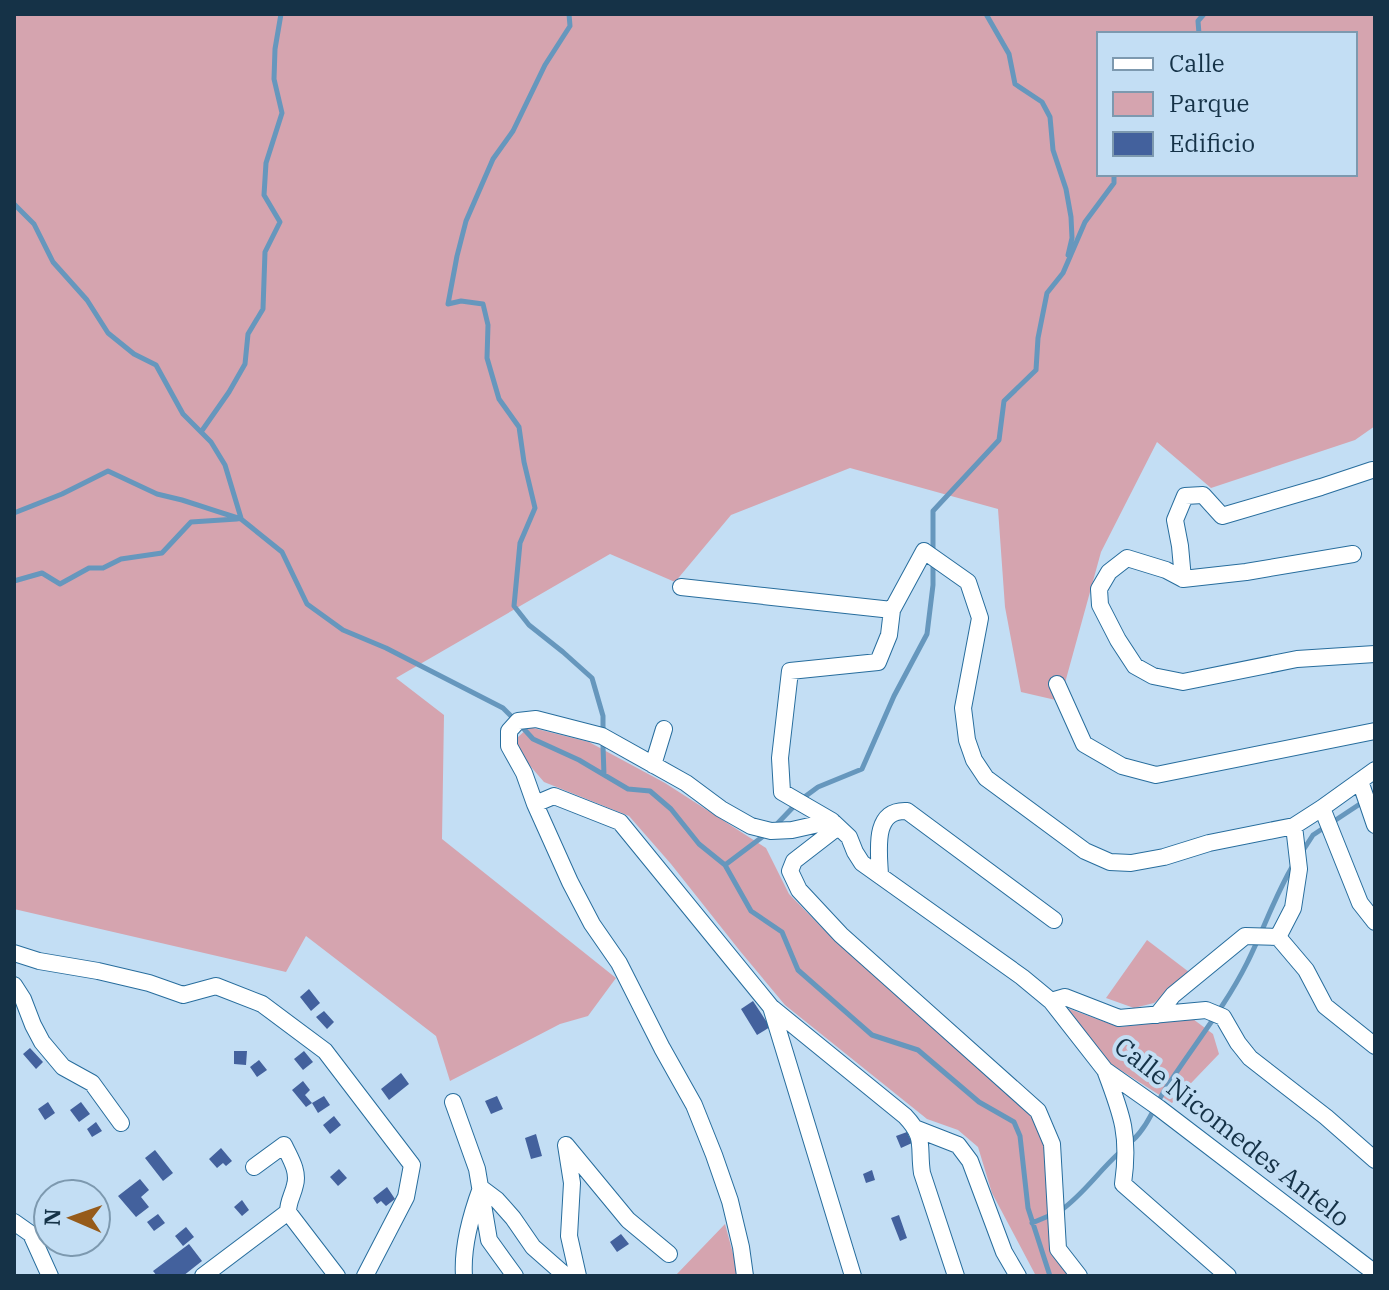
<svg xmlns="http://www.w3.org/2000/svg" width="1389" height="1290" viewBox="0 0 1389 1290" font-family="'IBM Plex Serif',serif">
<rect width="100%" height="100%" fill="#c3def4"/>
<path fill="#d5a4af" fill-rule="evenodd" d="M14 14H1375V426L1355 440 1211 488 1157 442 1101 552 1060 701 1021 692 1005 607 998 509 850 468 731 515 675 582 610 554 396 678 444 715 442 839 616 978 588 1016 560 1024 450 1081 436 1036 306 936 286 972 14 909ZM1099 34H1355V174H1099Z
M529 727 589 742 665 783 766 848 789 894 835 941 1035 1118 1048 1153 1054 1256 1068 1276H1036L992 1193 978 1147 958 1130 927 1119 785 1005 740 951 671 864 629 816 544 782 519 753 517 738Z
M1147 940 1189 972 1154 1003 1134 1008 1106 998Z
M1064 1007 1119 1027 1193 1019 1213 1034 1219 1054 1172 1103 1111 1064Z
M725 1224 735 1261 736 1276H675Z"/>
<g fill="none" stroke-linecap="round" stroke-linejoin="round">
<path stroke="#6697bd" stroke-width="5" d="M569 14 570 26 545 65 513 131 493 159 466 221 457 256 448 304 461 301 483 304 488 325 487 358 499 399 519 427 524 462 535 508 520 543 514 606 529 625 563 652 592 678 603 716V728
M986 14 1009 54 1015 84 1042 102 1050 117 1053 150 1066 189 1071 217 1072 238 1068 255
M1199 34 1198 21 1204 14
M14 204 34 224 53 262 87 300 108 333 134 354 156 365 183 414 211 442 225 465 241 518
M201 432 229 392 245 364 248 334 263 309 265 252 280 222 264 195 266 163 282 113 274 79 275 49 281 14
M14 513 62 494 108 471 157 494 182 500 241 519 282 552 307 604 343 630 386 648 503 708 511 716
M933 548V511L999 440 1004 401 1036 370 1038 338 1047 293 1063 273 1085 222 1114 183V174
M14 581 42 573 60 584 89 568H103L121 559 162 553 191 522 237 519
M523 728 533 739 579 760 628 789 650 791 671 809 699 844 725 865 751 911 782 932 798 970 872 1035 918 1050 979 1102 1014 1122 1020 1136 1028 1208 1050 1276
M603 746 604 775
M776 825 799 801 818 787 862 769 894 696 927 634 933 585V566
M1302 852 1313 835 1375 794
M725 865 766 834
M1133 1140C1148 1126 1155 1105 1166 1088 1193 1046 1225 1007 1247 963 1263 931 1274 898 1292 867
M1060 1211C1083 1195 1098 1172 1119 1153
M1032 1223 1051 1215"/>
</g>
<path fill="#43619d" d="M309 989 320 1003 311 1011 300 997Z
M753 1001 770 1027 757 1035 741 1009Z
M324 1011 334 1022 327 1029 316 1017Z
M30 1048 43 1062 36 1069 23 1054Z
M234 1051H247L246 1065 234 1064Z
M304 1051 313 1062 303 1070 294 1059Z
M259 1060 267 1070 257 1077 250 1067Z
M401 1073 409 1084 389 1100 381 1089Z
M303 1081 310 1090 305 1095 312 1103 306 1107 292 1090Z
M324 1096 330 1105 318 1113 312 1103Z
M497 1096 503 1109 491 1114 485 1101Z
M48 1102 55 1113 45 1120 38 1109Z
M81 1102 90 1114 79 1122 70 1110Z
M334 1116 341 1125 330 1134 323 1125Z
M96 1122 102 1131 92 1137 87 1129Z
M907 1132 912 1143 901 1148 896 1136Z
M536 1134 542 1156 531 1159 525 1138Z
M221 1148 232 1161 226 1166 223 1163 217 1168 209 1159Z
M155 1150 173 1173 163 1181 145 1158Z
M339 1169 347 1178 338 1186 330 1177Z
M872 1170 875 1180 866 1183 863 1174Z
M140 1179 149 1190 141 1197 149 1207 136 1217 118 1196Z
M387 1187 395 1199 386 1206 381 1201 377 1204 373 1198Z
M242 1200 249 1210 242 1216 234 1207Z
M158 1214 165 1223 154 1231 147 1222Z
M899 1215 907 1238 900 1241 891 1218Z
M186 1227 194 1237 183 1246 175 1236Z
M621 1234 629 1244 617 1252 610 1242Z
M189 1244 202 1261 183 1276H157L153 1271Z"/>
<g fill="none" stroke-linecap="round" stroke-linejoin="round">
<g stroke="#276d9d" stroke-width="18">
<path id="minor" d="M1353 554 1246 572 1183 579 1166 570 1127 558 1109 572 1099 589 1100 605 1118 640 1135 666 1153 676 1183 682 1297 659 1375 654
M1183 579 1180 546 1175 520 1185 496 1203 495 1222 516 1321 487 1372 470
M681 587 892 610 924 551 968 582 980 618 963 708 967 740 974 760 986 778 1085 851 1110 862 1131 863 1164 857 1209 843 1294 826 1322 808 1375 770
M1057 684 1084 744 1122 766 1156 775 1375 731
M653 765 664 729
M1360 781 1375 825
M535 804 554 796 620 822 771 1007 905 1116C926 1138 918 1146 922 1173L956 1276
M1322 808 1360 903 1375 922
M832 821 782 792 780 758 790 671 878 662 889 635 892 610
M838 827 794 861 790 871 799 890 841 935 1038 1111 1052 1144 1058 1249 1079 1276
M880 875C879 852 872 809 907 811L1054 920
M1278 937 1293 908 1299 869 1294 826
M14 953 39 961 98 971 149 983 183 995 216 986 262 1004 325 1051 412 1165 406 1197 365 1276
M14 985 23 999 33 1025 42 1042 63 1067 92 1083 121 1123
M1051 1001 1065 997 1119 1018 1206 1010 1223 1017 1238 1043 1250 1058 1326 1117 1375 1160
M771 1007 853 1276
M1157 1015 1173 995 1245 936 1278 937 1306 970 1325 1006 1375 1046
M1105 1070C1122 1115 1130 1135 1123 1184L1228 1276
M453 1102 477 1169 489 1240 515 1276
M917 1129 958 1145 970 1161 1004 1252 1018 1276
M288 1212 337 1276
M14 1222 31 1234 50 1276
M203 1276 288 1212C288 1201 293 1195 295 1185 299 1171 290 1158 284 1145L254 1167
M464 1276C462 1247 471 1215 481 1188L497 1200 513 1218 533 1247 566 1276
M578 1276 569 1236 572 1183 566 1145 628 1220 669 1254
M745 1276 741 1247 730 1201 714 1155 694 1105 662 1048 619 963 592 924 570 882 535 804 524 773 509 746V731L518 721 536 719 602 736 686 783 721 809 751 826 771 831 792 830 832 821 849 837 855 852 862 863 1022 977 1051 1001 1105 1070 1159 1108 1375 1273"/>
</g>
<use href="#minor" stroke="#fff" stroke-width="16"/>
</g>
<g text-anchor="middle" stroke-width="8" stroke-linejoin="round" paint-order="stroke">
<g font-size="26" fill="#153247" stroke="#c3def4">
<text transform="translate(1232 1132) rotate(38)" y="9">Calle Nicomedes Antelo</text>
</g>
</g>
<rect width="1389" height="1290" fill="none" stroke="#153247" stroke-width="32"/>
<rect x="1097" y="32" width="260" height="144" fill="#c3def4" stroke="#7d99af" stroke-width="2"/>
<rect x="1113" y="58" width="40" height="12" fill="#ffffff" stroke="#7d99af" stroke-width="2"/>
<text x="1169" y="72" font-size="24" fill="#153247">Calle</text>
<rect x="1113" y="92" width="40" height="24" fill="#d5a4af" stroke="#7d99af" stroke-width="2"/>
<text x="1169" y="112" font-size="24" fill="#153247">Parque</text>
<rect x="1113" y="132" width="40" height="24" fill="#43619d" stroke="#7d99af" stroke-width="2"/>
<text x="1169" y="152" font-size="24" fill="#153247">Edificio</text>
<g transform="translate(72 1218) rotate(272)"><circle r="38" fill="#c3def4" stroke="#7d99af" stroke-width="2"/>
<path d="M0-6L14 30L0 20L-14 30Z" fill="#965b1a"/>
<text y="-12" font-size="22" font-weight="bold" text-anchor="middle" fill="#153247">N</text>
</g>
</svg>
